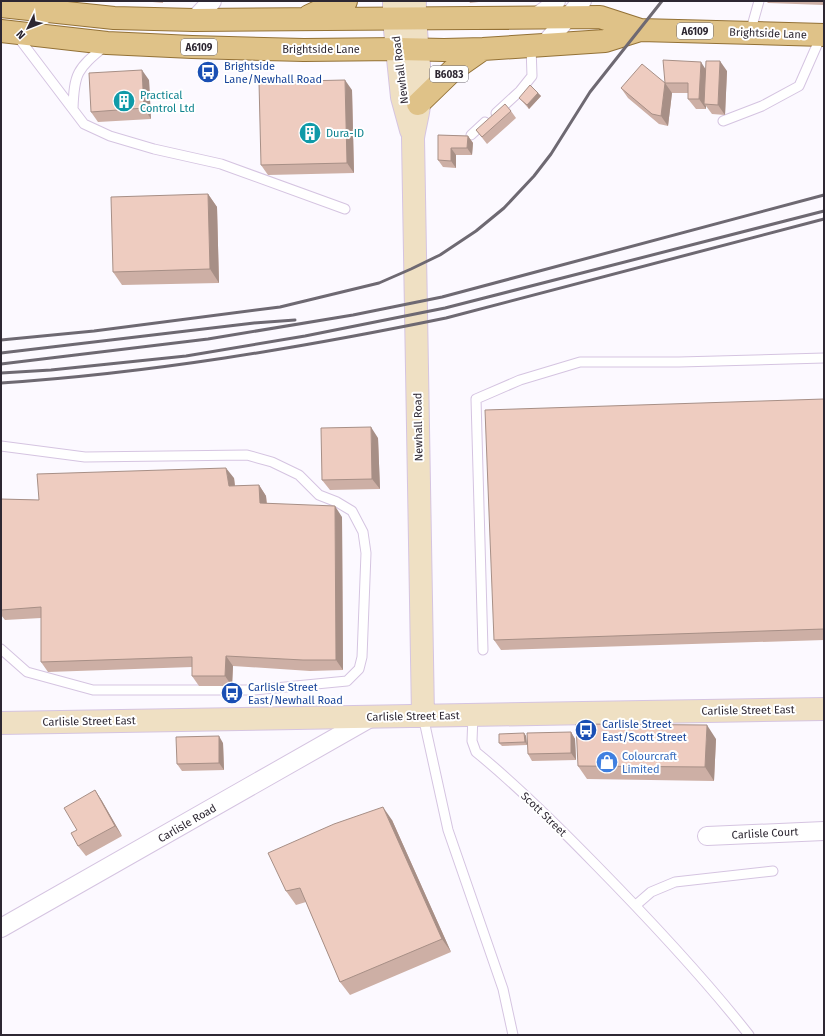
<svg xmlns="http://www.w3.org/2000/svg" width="825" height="1036" viewBox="0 0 825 1036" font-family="'Fira Sans',sans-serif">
<rect width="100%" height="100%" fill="#fcf9ff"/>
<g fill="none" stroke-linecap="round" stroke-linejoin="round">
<g stroke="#d5c4e1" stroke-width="11">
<path id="lane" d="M750 33 759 1
M18 37 84 124 110 136 154 149 221 164 345 209
M73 109C74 73 77 69 105 46
M496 113 520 91 532 76 531 46
M723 121 762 106 799 86 821 36
M471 135 485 122
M1 446 85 457 247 455 272 462 299 475 319 495 337 502 352 511 363 532 366 553 362 657 359 669 347 681 254 690H93L27 672 1 649
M483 650 476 399 520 380 580 362H679L824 358
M473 715 472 741 476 752C519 787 557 825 595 864 649 919 702 975 749 1035
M423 716 448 830 503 989 513 1035
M636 905 651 892 675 882 773 871"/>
</g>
<g stroke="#d5c4e1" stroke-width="20">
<path id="street" d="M536 17 552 6 556 1
M194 20 212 1
M545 44 582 1
M707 836 824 831
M1 928 372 717"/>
</g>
<g stroke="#d5c4e1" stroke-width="24">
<path id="secondary" d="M394 1V20L402 97 411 130
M415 1C414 32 421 63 420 95 420 109 415 124 413 138L423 716
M1 723 824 709"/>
</g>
<g stroke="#937136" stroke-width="24">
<path id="primary" d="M1 6 114 18 194 20 600 17 640 30 824 35
M309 16 326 8 346 1
M1 31 107 43 192 47 304 50 398 49 444 50 483 49 605 41 640 30
M418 104 453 70 483 49"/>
</g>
<use href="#lane" stroke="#fff" stroke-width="9"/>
<use href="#street" stroke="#fff" stroke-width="18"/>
<use href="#secondary" stroke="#efe0c3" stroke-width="22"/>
<use href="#primary" stroke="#dfc288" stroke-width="22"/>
<path stroke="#6e6972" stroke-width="3" d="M1 340 94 331 280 307 379 283 411 269 440 255 476 231 504 208 534 176 551 154 590 92 662 1
M1 353 254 323 295 320
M1 364 208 339 353 315 442 297 824 195
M1 373 51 370 186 356 305 336 445 308 824 211
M1 383C151 373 299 348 446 318L824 219"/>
</g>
<path fill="#cdafa5" d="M142 1H163V3Z
M469 1H487L470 3Z
M766 1H824V5L768 3Z
M706 70 727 71 725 115 712 114 706 106V109H696L688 99V93H672L668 126 659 124 628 98 621 88 665 83Z
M149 80 151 119 98 122 91 112Z
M352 90 354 173 268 175 261 165Z
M538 93 541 96 529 109 522 101 519 98Z
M511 111 516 118 487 144 476 130Z
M438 135 468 136 473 143 472 155H456V168L443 167 438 160Z
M208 194 217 207 219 283 122 285 113 272Z
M824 399V640L501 650 494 640Z
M378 438 380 489 330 490 322 480Z
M234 478 235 486 259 485 266 496 267 503 342 517 343 670 310 671 233 666 232 686H199L192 676V667L48 672 41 662V618L5 620 1 615V499L39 500Z
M571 732 575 739 576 760 532 761 528 754Z
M524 733 526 736 527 745 502 746 499 743Z
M716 739 714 781 587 779 578 766Z
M223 743 224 770 182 771 177 764Z
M95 790 102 801 122 836 86 856 78 846 77 830Z
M392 820 451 952 350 995 340 982 306 902 296 905 286 891Z"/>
<path fill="#a78f86" d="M720 61 727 71 725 115 718 105Z
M701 62 708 73 704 104 706 106V109L699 99Z
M142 70 149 80 151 119 144 108Z
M345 80 352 90 354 173 347 163Z
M665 83 672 93 668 126 661 116Z
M538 93 541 96 529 109 527 105Z
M468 136 473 143 472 155 467 148Z
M451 148 456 155V168L451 161Z
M208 194 217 207 219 283 210 269Z
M371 427 378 438 380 489 372 479Z
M226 468 234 478 236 496 229 486Z
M259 485 266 496 267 513 260 503Z
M335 506 342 517 343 670 336 660Z
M226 656 233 666 232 686 225 676Z
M707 725 716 739 714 781 705 767Z
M571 732 575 739 576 760 571 753Z
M524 733 526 736 527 745 525 742Z
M219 736 223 743 224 770 219 763Z
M95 790 102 801 122 836 115 826Z
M383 807 392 820 451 952 442 939Z"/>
<path fill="#eeccc0" stroke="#a78f86" d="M663 60 701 62 699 99H688V83H665Z
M706 61H720L718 105 704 104Z
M642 64 665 83 661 116 652 114 621 88Z
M142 70 144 108 91 112 89 73Z
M345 80 347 163 261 165 259 82Z
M530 85 538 93 527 105 519 98Z
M505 104 511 111 482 137 476 130Z
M438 135 468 136 467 148H451V161L438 160Z
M208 194 210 269 113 272 111 197Z
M824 399V629L494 640 485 410Z
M371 427 372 479 322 480 321 428Z
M226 468 229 486 259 485 260 503 335 506 336 660H303L226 656 225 676H192V657L41 662V607L1 610V499L39 500 37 474Z
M576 724 707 725 705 767 578 766Z
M571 732V753L528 754 527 733Z
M524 733 525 742 499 743V734Z
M219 736V763L177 764 176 737Z
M95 790 115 826 78 846 71 833 77 830 64 808Z
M383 807 442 939 340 982 300 888 286 891 268 853 334 824Z"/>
<defs>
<g id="bus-disc" transform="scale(1.15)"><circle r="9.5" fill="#1a4fb4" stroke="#fff"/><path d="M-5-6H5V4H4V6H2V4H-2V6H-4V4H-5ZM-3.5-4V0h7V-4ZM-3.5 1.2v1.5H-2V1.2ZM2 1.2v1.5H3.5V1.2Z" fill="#fff"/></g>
<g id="building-disc" transform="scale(1.15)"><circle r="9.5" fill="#0f9aa8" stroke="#fff"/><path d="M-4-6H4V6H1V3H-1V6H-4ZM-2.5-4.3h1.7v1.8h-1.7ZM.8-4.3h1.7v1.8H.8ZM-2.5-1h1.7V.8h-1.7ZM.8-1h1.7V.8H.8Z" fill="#fff"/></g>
<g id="shop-disc" transform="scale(1.15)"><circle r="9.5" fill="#3f7fe0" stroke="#fff"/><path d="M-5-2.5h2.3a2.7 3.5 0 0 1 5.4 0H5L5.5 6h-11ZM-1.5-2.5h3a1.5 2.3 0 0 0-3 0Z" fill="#fff"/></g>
</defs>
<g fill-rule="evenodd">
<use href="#bus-disc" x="208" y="72"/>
<use href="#building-disc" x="124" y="101"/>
<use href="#building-disc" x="310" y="133"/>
<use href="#bus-disc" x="232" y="693"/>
<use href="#bus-disc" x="586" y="730"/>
<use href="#shop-disc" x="607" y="762"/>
</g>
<g text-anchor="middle" stroke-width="4" stroke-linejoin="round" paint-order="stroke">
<g fill="#fff" stroke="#6c6870" stroke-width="1">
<rect x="677" y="23" width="36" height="16" rx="3"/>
<rect x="181" y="39" width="36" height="16" rx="3"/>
<rect x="430" y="66" width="38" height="16" rx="3"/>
</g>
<g font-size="10" font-weight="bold" fill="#2d2732">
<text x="695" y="35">A6109</text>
<text x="199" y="51">A6109</text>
<text x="449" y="78">B6083</text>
</g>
<g font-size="11" fill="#2d2732" stroke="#fff">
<text transform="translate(768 33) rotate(2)" y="4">Brightside Lane</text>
<text x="321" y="53">Brightside Lane</text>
<text transform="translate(400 70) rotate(-97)" y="4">Newhall Road</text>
<text transform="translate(418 427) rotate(-91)" y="4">Newhall Road</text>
<text transform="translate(748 710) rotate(-1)" y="4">Carlisle Street East</text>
<text transform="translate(413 716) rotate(-1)" y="4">Carlisle Street East</text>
<text transform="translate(89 721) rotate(-1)" y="4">Carlisle Street East</text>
<text transform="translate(544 814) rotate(44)" y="4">Scott Street</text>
<text transform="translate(187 823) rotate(-30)" y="4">Carlisle Road</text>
<text transform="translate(765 833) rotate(-3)" y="4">Carlisle Court</text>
</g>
<g font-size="11" fill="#164399" stroke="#fff" text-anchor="start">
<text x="224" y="70">Brightside<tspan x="224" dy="13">Lane/Newhall Road</tspan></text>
<text x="248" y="691">Carlisle Street<tspan x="248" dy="13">East/Newhall Road</tspan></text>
<text x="602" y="728">Carlisle Street<tspan x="602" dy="13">East/Scott Street</tspan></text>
</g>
<g font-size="11" fill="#0d838f" stroke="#fff" text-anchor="start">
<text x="140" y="99">Practical<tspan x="140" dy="13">Control Ltd</tspan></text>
<text x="326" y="137">Dura-ID</text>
</g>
<g font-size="11" fill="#366cbe" stroke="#fff" text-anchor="start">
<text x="622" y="760">Colourcraft<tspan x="622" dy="13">Limited</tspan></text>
</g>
</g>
<rect width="825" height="1036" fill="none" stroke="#2d2732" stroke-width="4"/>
<g transform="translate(28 28) rotate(227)" stroke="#ffffff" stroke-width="3" paint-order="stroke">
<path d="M0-3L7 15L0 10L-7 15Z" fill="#2d2732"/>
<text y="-6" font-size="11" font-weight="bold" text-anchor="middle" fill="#2d2732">N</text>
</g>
</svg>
